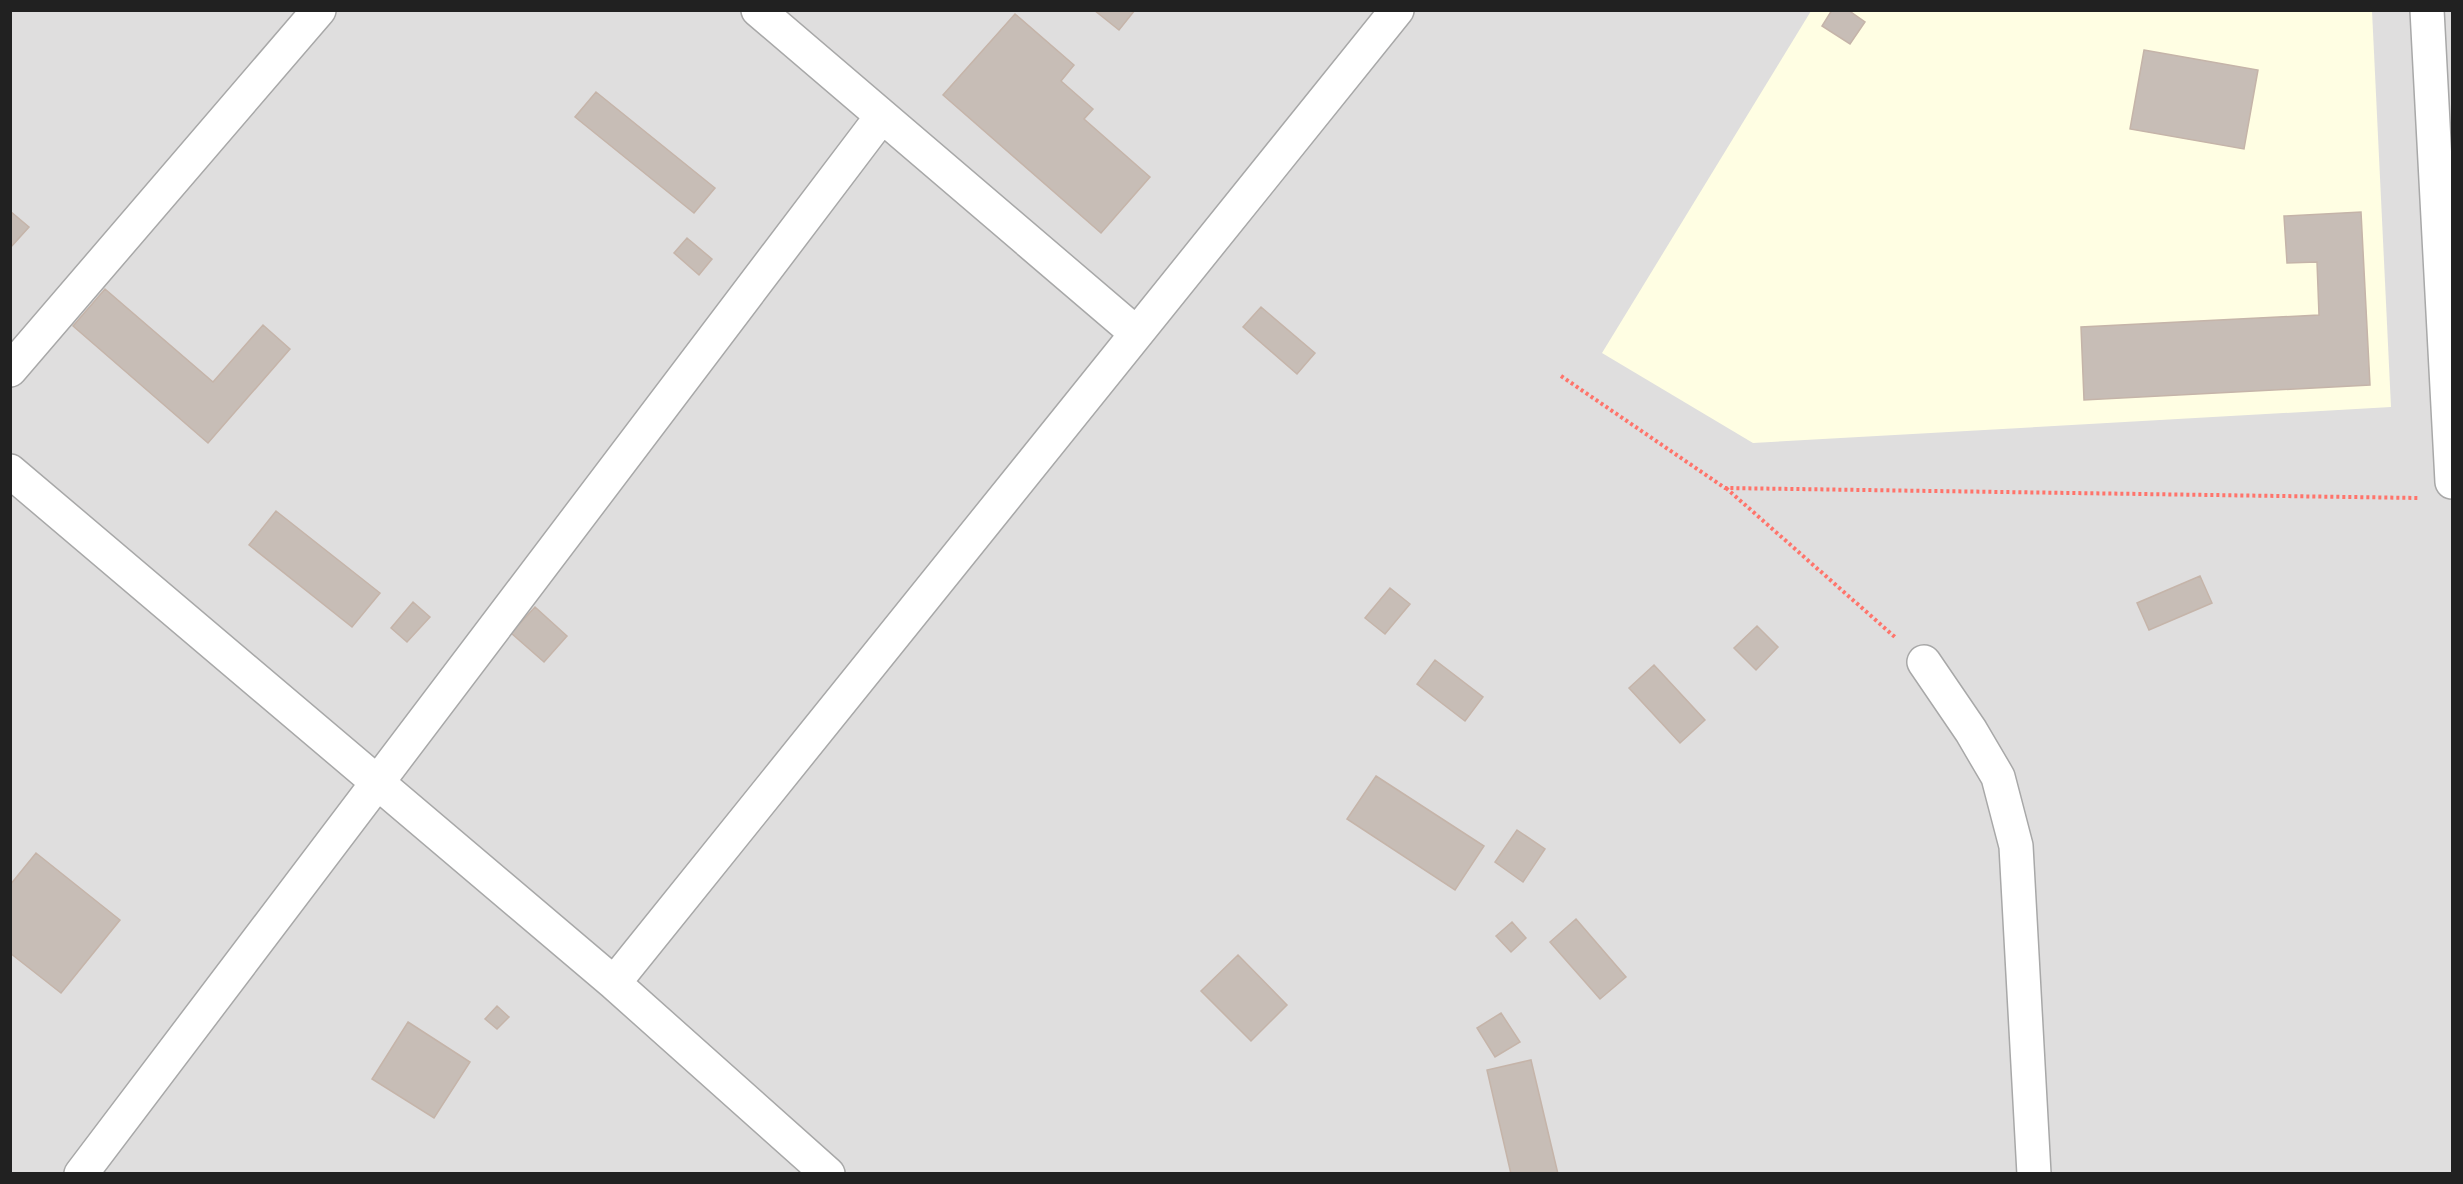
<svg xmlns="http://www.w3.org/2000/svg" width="2463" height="1184" viewBox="0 0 2463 1184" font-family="Montserrat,sans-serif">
<rect width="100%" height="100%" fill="#f2eee8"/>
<path fill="#dfdede" d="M11 11H2452V1173H11Z"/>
<path fill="#fffee3" d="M1811 11H2372L2391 407 1753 443 1602 353Z"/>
<path fill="#c7bdb6" stroke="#c5b4a9" stroke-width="1.5" d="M1094 10H1135L1119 30Z
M1832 10H1848L1865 22 1850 44 1822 26Z
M1015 14 1074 65 1061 81 1093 109 1084 119 1150 177 1101 233 943 95Z
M2144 50 2258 70 2244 149 2130 129Z
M596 92 715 188 694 213 575 117Z
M10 211 29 227 10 248Z
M2361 212 2370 385 2084 400 2081 327 2319 315 2317 262 2287 263 2284 216Z
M687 238 712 259 699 275 674 253Z
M105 289 213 382 263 325 290 349 208 443 73 326Z
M1261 307 1315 353 1297 374 1243 327Z
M276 511 380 593 352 627 249 545Z
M2200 576 2212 603 2149 630 2137 603Z
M1390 588 1410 604 1385 634 1365 618Z
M413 602 430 617 407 642 391 628Z
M535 607 567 636 544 662 511 633Z
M1757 626 1778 647 1756 670 1734 648Z
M1435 660 1483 697 1465 721 1417 684Z
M1654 665 1705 720 1680 743 1629 688Z
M1376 776 1484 846 1455 890 1347 819Z
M1517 830 1545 849 1523 882 1495 862Z
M36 853 120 920 61 993 10 953V885Z
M1576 919 1626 977 1600 999 1550 942Z
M1512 922 1526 938 1511 952 1496 936Z
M1238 955 1287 1005 1251 1041 1201 991Z
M497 1006 509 1017 497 1029 485 1019Z
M1501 1013 1520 1042 1495 1057 1477 1028Z
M408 1022 470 1062 434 1118 372 1079Z
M1531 1060 1558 1174H1511L1487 1070Z"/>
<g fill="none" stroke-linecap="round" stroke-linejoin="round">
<g stroke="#a8a8a8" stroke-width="36">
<path id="minor" d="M758 10 1136 333
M10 370 319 10
M10 471 614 983 828 1174
M1924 662 1971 731 1998 777 2016 846 2034 1174
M614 983 1397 10
M81 1174 882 116"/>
</g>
<g stroke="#a8a8a8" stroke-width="36">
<path id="tertiary" d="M2427 10 2452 482"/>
</g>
<path stroke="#ff746b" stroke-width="4" stroke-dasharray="3 3" stroke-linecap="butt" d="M1561 376 1725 488 2419 498
M1726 488 1896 638"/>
<use href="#minor" stroke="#fff" stroke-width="33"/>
<use href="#tertiary" stroke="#fff" stroke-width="33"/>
</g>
<rect width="2463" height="1184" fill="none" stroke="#212121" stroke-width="24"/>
</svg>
